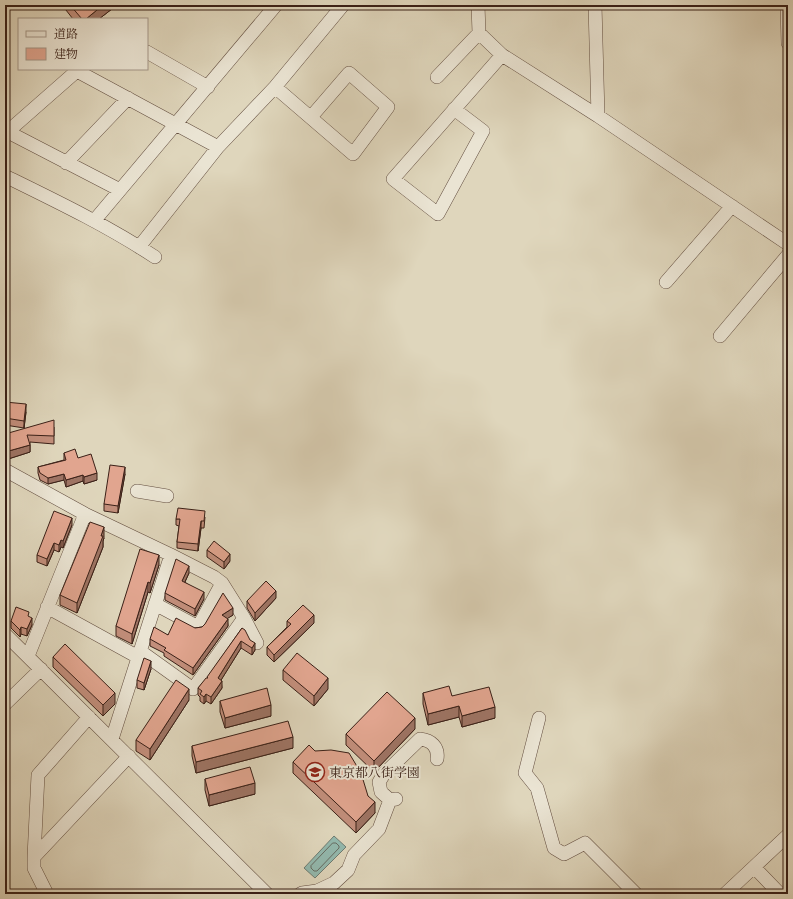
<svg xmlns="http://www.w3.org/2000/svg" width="793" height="899" viewBox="0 0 793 899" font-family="Cardo,'Noto Serif JP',serif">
<rect width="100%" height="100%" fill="#dfd6bc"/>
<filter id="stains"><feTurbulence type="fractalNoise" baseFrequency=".005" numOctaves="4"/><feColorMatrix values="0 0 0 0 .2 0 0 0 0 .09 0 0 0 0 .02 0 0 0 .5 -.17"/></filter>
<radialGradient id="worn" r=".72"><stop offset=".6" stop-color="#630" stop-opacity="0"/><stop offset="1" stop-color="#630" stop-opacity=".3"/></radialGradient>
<path fill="#93b9ae" stroke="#6f7c72" d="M334 836 346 847 315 878 304 868Z"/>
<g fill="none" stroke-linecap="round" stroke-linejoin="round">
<path stroke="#666c62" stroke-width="1" d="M333 843H336L339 846V848L317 871H314L311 868V866Z"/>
<g stroke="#634e40" stroke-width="14">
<path id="minor" d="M478 5 479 33 502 55 598 116 788 244
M595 5 598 116
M787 5 788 43
M147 52 208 87
M77 71 218 147
M437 77 479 33
M275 87 353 154 388 107 349 73 311 117
M454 109 483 131 438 214 393 179 502 55
M8 132 120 190
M5 134 79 69
M66 163 128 98
M5 176C56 201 108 226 155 257
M94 221 276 5
M139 247 218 147 275 87 343 5
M666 282 732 206
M720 336 788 255
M5 470 85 514 171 555 214 577 222 583 244 618 257 643
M137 491 167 496
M155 604 198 627 222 583
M47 607 138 657
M5 634 267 894
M140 651 193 689 244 618
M28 656 85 514
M5 704 41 669
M539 718 525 773 537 788 554 848 564 854 585 843 636 894
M112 739 171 555
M396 799 390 800 381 792 379 782 384 774 420 739C431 740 439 747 437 759
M34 857 38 775 89 717
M754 867 780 894
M47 894 34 868V857L129 756
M300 894 302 893 317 891 334 883 348 870 354 855 379 829 390 800
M725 894 788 835"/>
</g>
<use href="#minor" stroke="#eae4d3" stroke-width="13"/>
</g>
<path fill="#c28e7b" stroke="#3a2017" d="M62 5H117L99 19H73Z
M5 402 26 412 24 428 5 425Z
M54 427V444L30 442V452L5 460V434Z
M64 453 78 458 97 480 84 484 83 481 66 487 64 480 48 484 40 480 38 473V467L64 460Z
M125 474 118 513 104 511V504Z
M205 517 204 528H201L198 551 177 548V542L179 526 176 525V519Z
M72 525 63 548 61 547 59 552 54 550 47 566 37 562V555Z
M104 538 103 541V547L77 613 60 605V595Z
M207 550 230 561 224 569 207 557Z
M159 565 150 593 148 592 132 644 116 636V626Z
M189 573 185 582 204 599 195 616 165 600V593Z
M276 598 255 621 247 608V601Z
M233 615 227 618 228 626 193 675 164 656V653L150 646V639L195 628 202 627Z
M29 617 32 625 27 636 21 634 20 637 11 628V621Z
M287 621 314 623 274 662 267 655V647L287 627Z
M242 628 255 650 252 655 241 648 221 680 222 688 211 704 206 701 204 704 200 701V697L198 695V688L207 678Z
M53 657 115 704 103 716 53 667Z
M151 669 144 690 137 688V680Z
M283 670 328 689 314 706 283 680Z
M423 693 452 696 495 718 462 727 459 717 428 725 423 704Z
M189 700 150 760 136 751V740Z
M220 701 271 716 225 728 220 712Z
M415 729 374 772 346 745V734Z
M192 746 293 748 196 773 192 756Z
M315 751 368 796 375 813 356 833 293 773V762Z
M205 779 255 794 209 806 205 790Z"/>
<path fill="#9e7464" stroke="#3a2017" d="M103 5H117L99 19H86Z
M26 404V412L24 428V421Z
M30 445V452L5 460V452Z
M125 467V474L118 513V506Z
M97 473V480L84 484V477Z
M64 474V480L48 484V478Z
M83 475V481L66 487V480Z
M72 518V525L63 548V541Z
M201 521V528L198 551V544Z
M104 527V538L103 541V547L77 613V603Z
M61 540V547L59 552V545Z
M54 543V550L47 566V559Z
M230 554V561L224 569V562Z
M159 555V565L150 593V583Z
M189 566V573L182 588V581Z
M148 582V592L132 644V634Z
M276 591V598L255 621V613Z
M204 592V599L195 616V609Z
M233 608V615L222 622V615Z
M314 615V623L274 662V655Z
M32 618V625L27 636V629Z
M228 619V626L193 675V668Z
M21 627V634L20 637V630Z
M241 641V648L218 685V678Z
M255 643V650L252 655V648Z
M151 661V669L144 690V683Z
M328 678V689L314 706V696Z
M222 681V688L211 704V697Z
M189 689V700L150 760V749Z
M115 693V704L103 716V705Z
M206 694V701L204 704V697Z
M271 705V716L225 728V718Z
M459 706V717L428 725V714Z
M495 707V718L462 727V716Z
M415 718V729L374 772V761Z
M293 737V748L196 773V762Z
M255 783V794L209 806V795Z
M375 802V813L356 833V822Z"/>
<path fill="#e1a58f" stroke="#3a2017" d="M70 5H103L86 19H82Z
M5 402 26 404 24 421 5 418Z
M54 420V436L27 435 30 445 5 452V434Z
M75 449 78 458 91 454 97 473 84 477 83 475 66 480 64 474 48 478 40 473 38 467 66 460 64 453Z
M110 465 125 467 118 506 104 504Z
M178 508 205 511 204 521H201L198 544 177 542 180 519H176Z
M54 511 72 518 63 541 61 540 59 545 54 543 47 559 37 555Z
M90 522 104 527 101 536H103L77 603 60 595Z
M214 541 230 554 224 562 207 550Z
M140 549 159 555 150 583 148 582 132 634 116 626Z
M176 559 189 566 182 581 204 592 195 609 165 593Z
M266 581 276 591 255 613 247 601Z
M223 593 233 608 222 615 228 619 193 668 164 650 166 648 150 639 154 627 168 635 176 618 195 628 202 627 205 624Z
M303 605 314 615 274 655 267 647 291 624 287 621Z
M16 607 29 612 28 616 32 618 27 629 21 627 20 630 11 621Z
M242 628 245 630 250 640 255 643 252 648 241 641 218 678 222 681 211 697 206 694 204 697 200 694 202 691 198 688 206 678H208L207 677Z
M65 644 115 693 103 705 53 657Z
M297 653 328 678 314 696 283 670Z
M144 658 151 661 144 683 137 680Z
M176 680 189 689 150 749 136 740Z
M449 686 452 696 489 687 495 707 462 716 459 706 428 714 423 693Z
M267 688 271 705 225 718 220 701Z
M387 692 415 718 374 761 346 734Z
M288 721 293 737 196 762 192 746Z
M309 745 315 751 331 750 349 753 361 773 368 796 375 802 356 822 293 762Z
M250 767 255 783 209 795 205 779Z"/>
<defs>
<g id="school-ring" transform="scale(1)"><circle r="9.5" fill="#eae4d3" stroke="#8f2418" stroke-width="1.5"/><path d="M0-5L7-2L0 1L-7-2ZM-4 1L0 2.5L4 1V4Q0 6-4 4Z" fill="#8f2418"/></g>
</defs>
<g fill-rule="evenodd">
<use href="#school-ring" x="315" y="772"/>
</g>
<g text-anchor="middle" stroke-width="4" stroke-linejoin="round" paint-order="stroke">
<g font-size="13" fill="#3a2017" stroke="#eae4d3" text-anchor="start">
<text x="329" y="777">東京都八街学園</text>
</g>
</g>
<rect width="793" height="899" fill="none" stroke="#dfd6bc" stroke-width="20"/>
<rect x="6" y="6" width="781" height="887" fill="none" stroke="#3a2017" stroke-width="2"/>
<rect x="10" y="10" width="773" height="879" fill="none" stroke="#3a2017"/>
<rect x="18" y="18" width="130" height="52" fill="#eae4d3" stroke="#a49688"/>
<rect x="26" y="31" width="20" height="6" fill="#eae4d3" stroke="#a49688"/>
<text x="54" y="38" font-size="12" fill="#3a2017">道路</text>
<rect x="26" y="48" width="20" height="12" fill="#e1a58f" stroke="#a49688"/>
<text x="54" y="58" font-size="12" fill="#3a2017">建物</text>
<rect width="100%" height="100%" filter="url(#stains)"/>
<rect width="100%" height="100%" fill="url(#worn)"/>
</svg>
